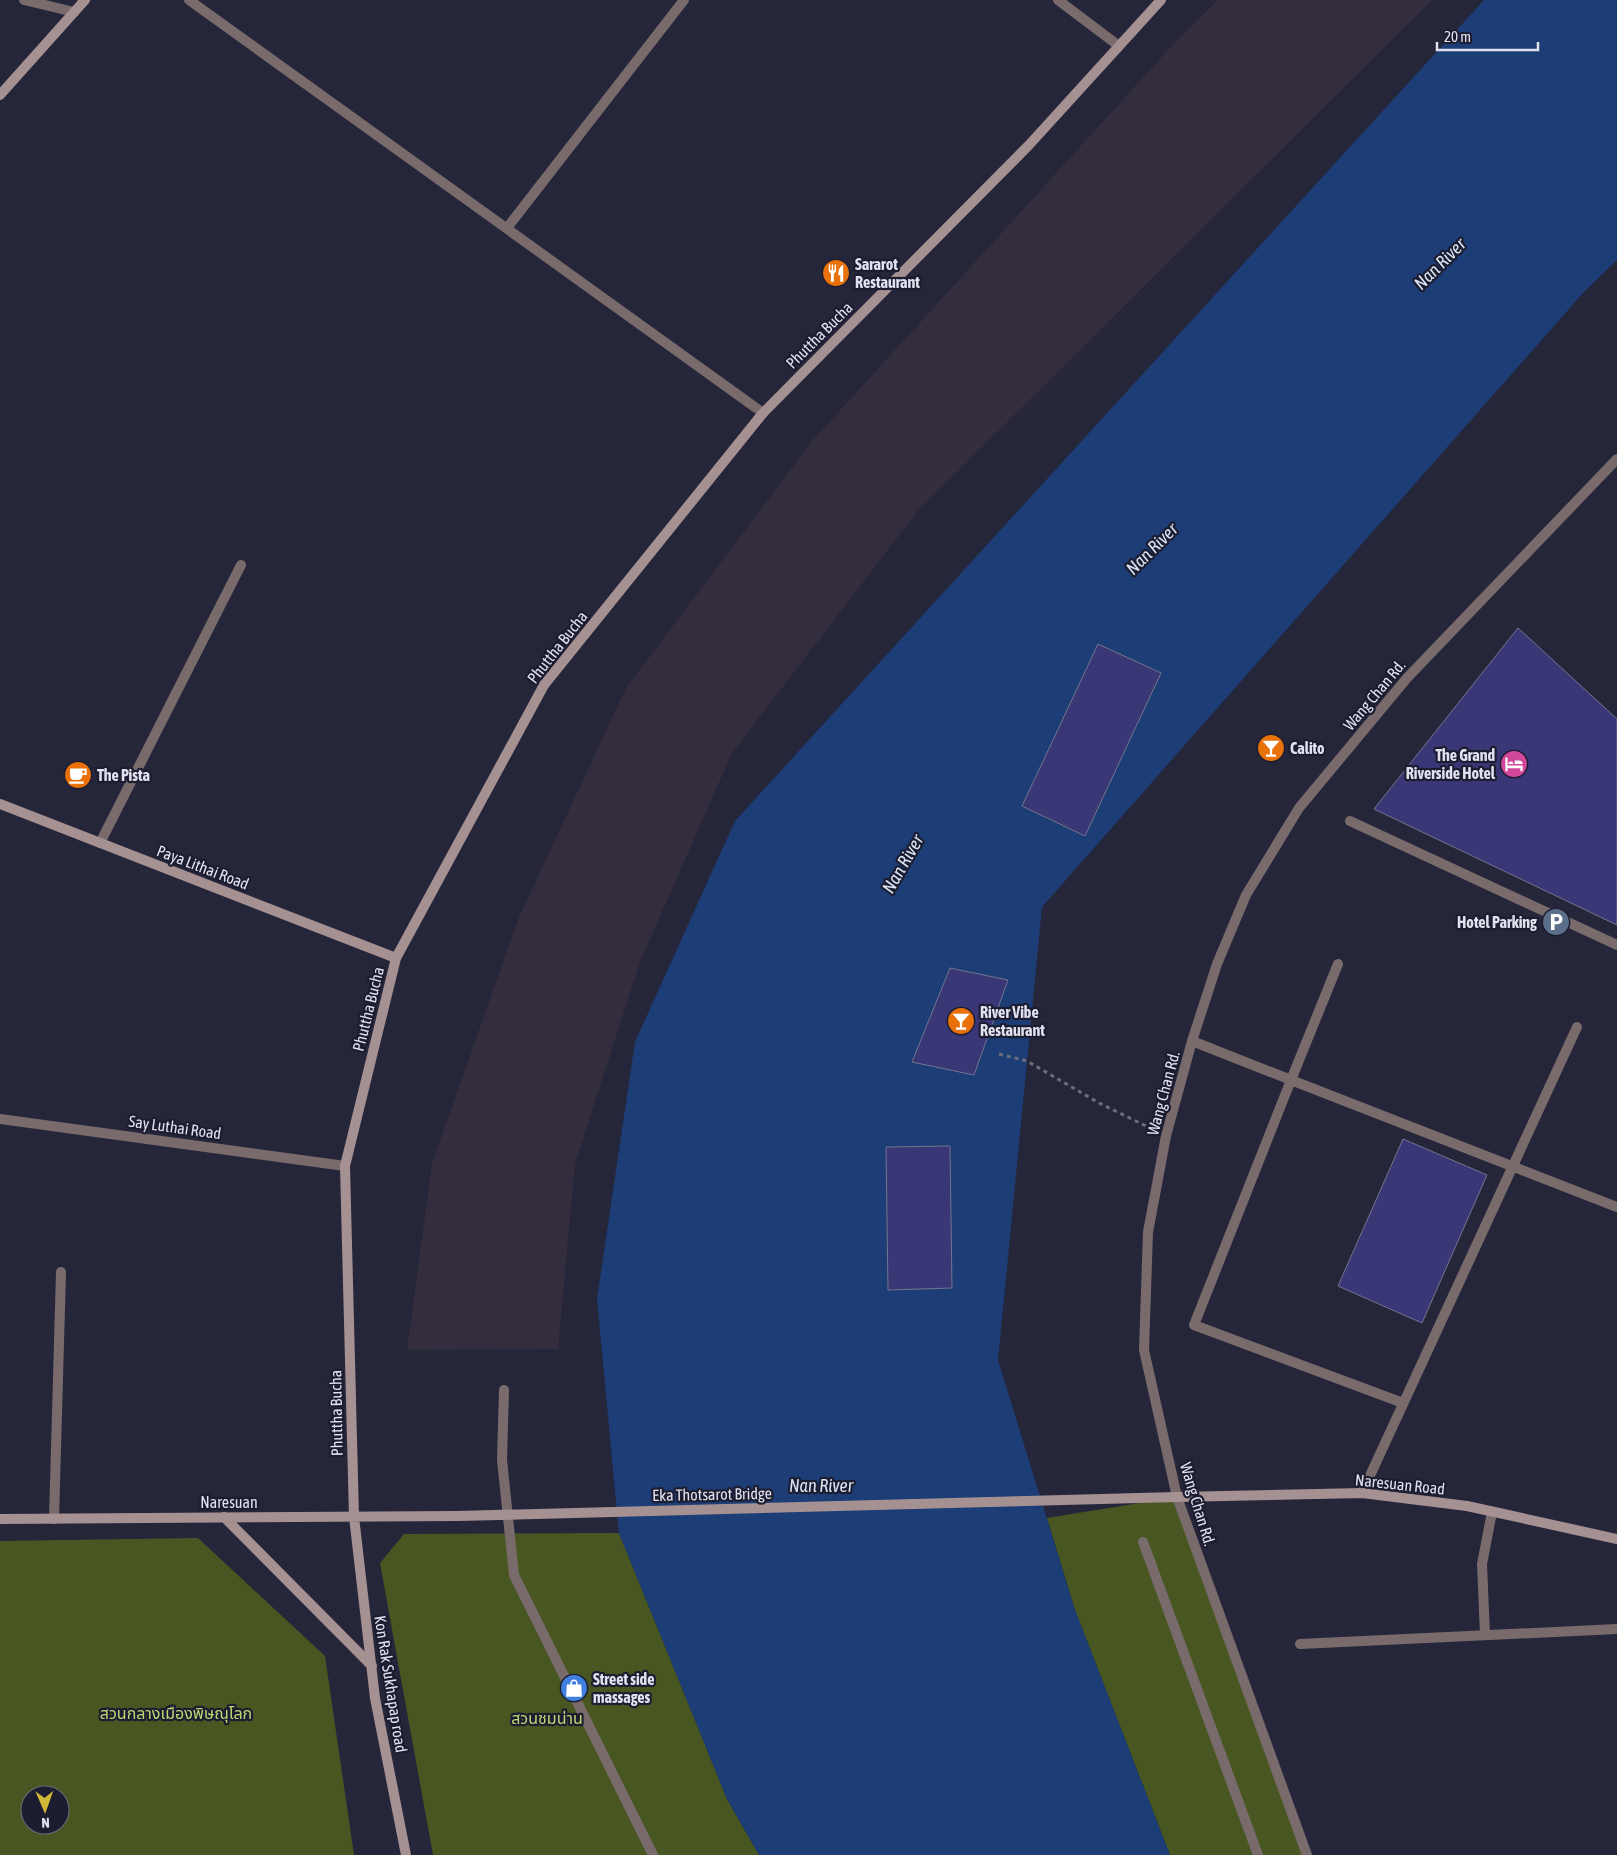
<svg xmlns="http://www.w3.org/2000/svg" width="1617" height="1855" viewBox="0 0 1617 1855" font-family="'Asap Condensed','Noto Sans Thai',sans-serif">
<rect width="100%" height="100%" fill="#26263b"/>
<path fill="#332d3d" d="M1218 0H1432L917 512 732 753 640 962 575 1164 558 1349 407 1350 432 1163 519 917 626 688 813 440 1178 39Z"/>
<path fill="#485721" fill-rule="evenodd" d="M1177 1497 1307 1855H1170L1075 1610 1047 1518Z
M619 1533 727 1799 759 1855H433L380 1563 404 1534Z
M198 1538 325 1656 354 1855H0V1541ZM30 1795H60V1825H30Z"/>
<path fill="#1c3d75" d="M1484 0H1617V260L1583 293 1042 907 998 1360 1075 1610 1170 1855H759L727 1799 619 1533 597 1299 635 1042 735 821Z"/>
<path fill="#393775" stroke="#73768e" d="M1518 628 1617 719V925L1374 809Z
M1098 644 1161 673 1085 836 1022 806Z
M950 968 1008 980 974 1075 912 1062Z
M1403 1139 1487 1175 1422 1323 1338 1286Z
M950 1146 952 1288 888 1290 886 1147Z"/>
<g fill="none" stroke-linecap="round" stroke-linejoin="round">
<path stroke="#6d6d7f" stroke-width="3" stroke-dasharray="4 4" stroke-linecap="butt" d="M999 1054 1027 1061 1099 1103 1146 1126"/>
<path stroke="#796b6c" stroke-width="10" d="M24 0 74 12
M1350 821 1617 945
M100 843 241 565
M1338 964 1291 1080 1617 1207
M1192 1041 1291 1080 1194 1325 1403 1403
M1362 1493 1577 1027"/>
<path stroke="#796b6c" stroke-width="10" d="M189 0 763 413
M1058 0 1119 46
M507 228 684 0
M0 1119 345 1166
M504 1390 502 1460 514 1575 653 1855
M54 1519 61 1272
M1143 1542 1258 1855
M1485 1635 1482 1564 1492 1512
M1300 1644 1617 1629
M1307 1855 1177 1497 1144 1350 1148 1232 1166 1136 1192 1041 1217 964 1246 895 1299 808 1407 678 1617 459"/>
<path stroke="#a69192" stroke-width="10" d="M0 95 85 0
M0 804 396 958
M1177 1497 1362 1493 1467 1506 1617 1539
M224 1517 372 1666
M0 1519 458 1516
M406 1855 375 1698 354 1517 345 1166 396 958 544 685 763 413 1029 145 1161 0"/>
<path stroke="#a69192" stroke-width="10" d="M458 1516 1177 1497"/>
</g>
<defs>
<g id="restaurant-disc" transform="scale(1.4375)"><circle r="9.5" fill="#e8710a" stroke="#1d1d31"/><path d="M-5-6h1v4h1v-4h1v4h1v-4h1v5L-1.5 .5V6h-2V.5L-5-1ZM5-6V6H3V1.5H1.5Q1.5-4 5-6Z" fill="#fff"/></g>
<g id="bar-disc" transform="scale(1.4375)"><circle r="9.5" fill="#e8710a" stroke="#1d1d31"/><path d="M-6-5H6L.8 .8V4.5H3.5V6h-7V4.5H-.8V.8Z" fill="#fff"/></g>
<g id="hotel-disc" transform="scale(1.4375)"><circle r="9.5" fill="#d1479c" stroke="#1d1d31"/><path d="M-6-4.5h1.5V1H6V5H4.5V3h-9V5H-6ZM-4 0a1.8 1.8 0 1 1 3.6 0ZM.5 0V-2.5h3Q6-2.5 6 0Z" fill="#fff"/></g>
<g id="cafe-disc" transform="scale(1.4375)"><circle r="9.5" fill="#e8710a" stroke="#1d1d31"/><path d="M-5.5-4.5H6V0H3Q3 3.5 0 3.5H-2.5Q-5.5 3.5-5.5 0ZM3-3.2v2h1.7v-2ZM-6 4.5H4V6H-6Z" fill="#fff"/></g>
<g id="parking-disc" transform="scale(1.4375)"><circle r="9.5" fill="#5c6f8a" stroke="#1d1d31"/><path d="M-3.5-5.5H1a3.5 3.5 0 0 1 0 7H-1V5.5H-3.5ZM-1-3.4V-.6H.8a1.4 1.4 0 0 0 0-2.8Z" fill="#fff"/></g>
<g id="shop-disc" transform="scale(1.4375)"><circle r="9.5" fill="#3f7fe0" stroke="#1d1d31"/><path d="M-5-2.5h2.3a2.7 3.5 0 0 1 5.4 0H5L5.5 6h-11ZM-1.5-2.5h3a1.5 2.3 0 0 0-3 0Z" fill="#fff"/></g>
</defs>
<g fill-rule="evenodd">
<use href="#restaurant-disc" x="836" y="273"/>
<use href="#bar-disc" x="1271" y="748"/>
<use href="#hotel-disc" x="1514" y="764"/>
<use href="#cafe-disc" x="78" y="775"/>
<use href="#parking-disc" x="1556" y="922"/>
<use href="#bar-disc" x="961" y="1021"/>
<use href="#shop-disc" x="574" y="1688"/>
</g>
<g text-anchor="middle" stroke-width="4.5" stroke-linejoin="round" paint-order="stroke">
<g font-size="16" font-weight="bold" fill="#e1e1ef" stroke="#1d1d31" text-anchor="start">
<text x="855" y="270">Sararot<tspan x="855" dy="18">Restaurant</tspan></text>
<text x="1290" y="754">Calito</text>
<text x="1495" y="761" text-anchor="end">The Grand<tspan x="1495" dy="18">Riverside Hotel</tspan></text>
<text x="97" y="781">The Pista</text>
<text x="1537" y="928" text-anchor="end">Hotel Parking</text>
<text x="980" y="1018">River Vibe<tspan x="980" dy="18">Restaurant</tspan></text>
<text x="593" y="1685">Street side<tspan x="593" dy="18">massages</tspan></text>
</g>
<g font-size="16" fill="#e1e1ef" stroke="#1d1d31">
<text transform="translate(819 335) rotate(-45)" y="6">Phuttha Bucha</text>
<text transform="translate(557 647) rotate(-52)" y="6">Phuttha Bucha</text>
<text transform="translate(1374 695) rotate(-50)" y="6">Wang Chan Rd.</text>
<text transform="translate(203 867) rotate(21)" y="6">Paya Lithai Road</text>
<text transform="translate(368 1009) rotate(-76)" y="6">Phuttha Bucha</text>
<text transform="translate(1163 1093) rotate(-75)" y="6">Wang Chan Rd.</text>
<text transform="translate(175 1127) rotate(8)" y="6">Say Luthai Road</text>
<text transform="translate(336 1413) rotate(-91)" y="6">Phuttha Bucha</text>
<text transform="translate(1400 1484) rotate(6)" y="6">Naresuan Road</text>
<text transform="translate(712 1494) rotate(-1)" y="6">Eka Thotsarot Bridge</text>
<text x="229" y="1508">Naresuan</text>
<text transform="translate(1198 1504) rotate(73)" y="6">Wang Chan Rd.</text>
<text transform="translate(391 1684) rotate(81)" y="6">Kon Rak Sukhapap road</text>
</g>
<g font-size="16" fill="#bbd972" stroke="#1d1d31">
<text x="176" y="1719">สวนกลางเมืองพิษณุโลก</text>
<text x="547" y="1724">สวนชมน่าน</text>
</g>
<g font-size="18" font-style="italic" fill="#dae5f6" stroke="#1d1d31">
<text transform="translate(1440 264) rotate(-45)" y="6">Nan River</text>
<text transform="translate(1152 549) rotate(-45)" y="6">Nan River</text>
<text transform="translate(903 864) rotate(-60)" y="6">Nan River</text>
<text x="821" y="1492">Nan River</text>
</g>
</g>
<g transform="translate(45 1810) rotate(178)"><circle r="24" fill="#1d1d31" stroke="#6b6b7d"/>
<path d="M0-4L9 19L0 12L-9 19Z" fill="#d0b736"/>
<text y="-8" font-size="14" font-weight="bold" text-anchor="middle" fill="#e1e1ef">N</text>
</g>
<path d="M1437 42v8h101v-8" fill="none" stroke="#e1e1ef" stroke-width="2.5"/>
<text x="1444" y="42" font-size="15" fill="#e1e1ef" stroke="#1d1d31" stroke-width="4" paint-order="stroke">20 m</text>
</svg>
